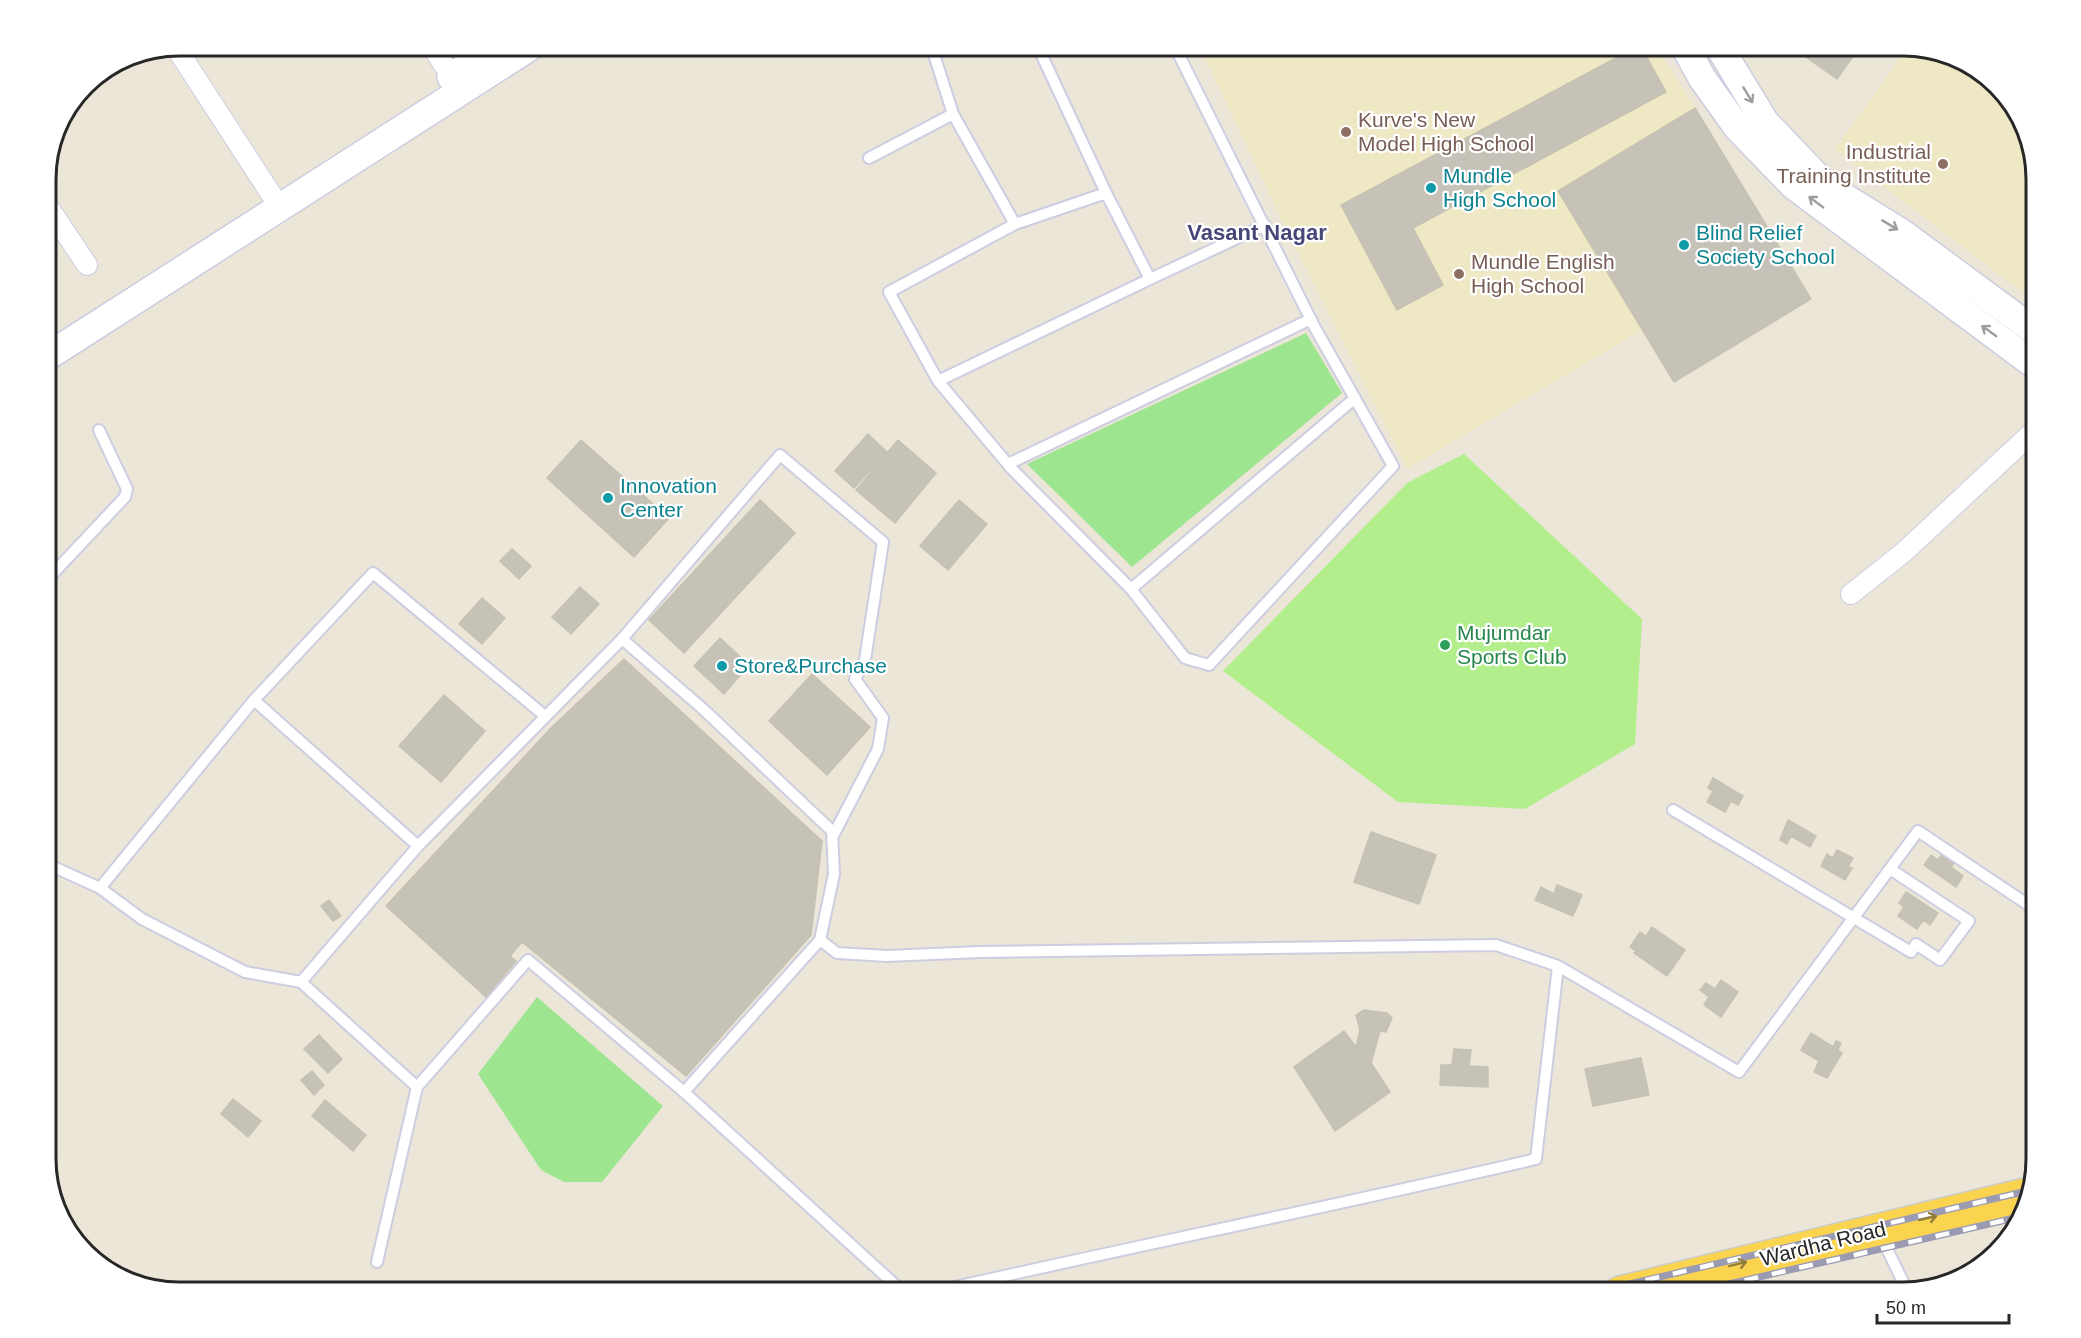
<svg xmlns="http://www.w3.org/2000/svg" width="2081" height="1338" viewBox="0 0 2081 1338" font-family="Arial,sans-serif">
<rect width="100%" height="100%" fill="#ebe6d7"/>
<path fill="#eee8c5" d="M1199 45H1655L1695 108 1558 191 1642 330 1407 469 1281 219Z
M1908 47 1977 67 2018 112 2036 178V303L1835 149Z"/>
<path fill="#9ee590" d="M1306 333 1342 393 1132 567 1027 464Z
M537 997 663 1106 602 1182H564L541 1170 478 1074Z"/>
<path fill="#b2ee8b" d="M1464 454 1642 619 1635 744 1525 809 1398 802 1223 671 1407 483Z"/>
<path fill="#c6c2b8" stroke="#c6c2b1" stroke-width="1.5" d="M1640 45 1666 92 1413 228 1443 285 1397 310 1341 205Z
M1789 45H1861L1837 79Z
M1695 108 1811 299 1674 382 1558 191Z
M868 434 887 452 854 488 835 471Z
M581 440 669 518 634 557 547 478Z
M898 440 936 473 895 523 856 490Z
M760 500 795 533 684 653 649 620Z
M959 500 987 524 948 570 920 546Z
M512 549 531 566 519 579 500 561Z
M580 587 599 604 571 634 552 617Z
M482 598 505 618 482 644 459 624Z
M720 638 749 665 724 694 694 666Z
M624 659 822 841 811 935 686 1076 522 942 510 956 516 961 486 997 386 906 551 728Z
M812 674 870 727 827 775 769 721Z
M444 695 485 731 441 782 399 746Z
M1713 778 1743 796 1738 805 1731 801 1725 812 1707 802 1713 791 1708 788Z
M1788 820 1816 836 1810 847 1791 836 1787 844 1780 840Z
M1371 832 1436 855 1419 904 1354 882Z
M1945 849 1958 858 1951 867 1963 876 1956 887 1924 865 1931 855 1938 860Z
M1837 850 1853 858 1848 867 1852 868 1845 880 1821 866 1827 854 1833 858Z
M1557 885 1582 895 1573 916 1535 900 1541 887 1554 894Z
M1906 892 1938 913 1930 925 1923 920 1917 929 1898 916 1904 907 1899 903Z
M329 900 341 916 333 921 321 906Z
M1652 927 1685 950 1667 976 1634 953 1636 951 1630 947 1640 932 1646 936Z
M1721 980 1738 992 1721 1017 1704 1005 1709 997 1700 990 1706 983 1715 989Z
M1364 1010 1387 1013 1392 1018 1386 1032 1380 1031 1371 1063 1390 1092 1335 1131 1294 1067 1344 1031 1356 1047 1360 1030 1356 1015Z
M1811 1033 1833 1047 1836 1041 1841 1043 1838 1050 1842 1053 1827 1078 1814 1072 1819 1061 1801 1050Z
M319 1035 342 1059 328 1073 304 1049Z
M1454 1049 1471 1050 1469 1066 1488 1067V1087L1440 1085 1441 1065H1452Z
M1641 1058 1649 1095 1593 1106 1585 1069Z
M312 1071 324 1085 314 1095 301 1080Z
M233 1099 261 1121 248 1137 221 1114Z
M325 1100 366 1135 353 1151 312 1116Z"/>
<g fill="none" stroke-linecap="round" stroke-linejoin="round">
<g stroke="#cdcde2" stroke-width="14">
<path id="service" d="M953 114 1015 224 889 292 938 381 1011 468 1131 589 1185 658 1209 665 1393 466 1314 326 1174 45
M869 158 953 114 931 45
M1015 224 1106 193 1037 45
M1150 279 1265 225
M938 381 1150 279 1106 193
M1008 464 1311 319
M45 582 125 497 127 489 99 430
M1131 589 1355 398
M622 639 780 455 883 542 865 660 855 679 883 718 878 749 834 834
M254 700 373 573 545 716
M1673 810 1911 952 1916 944 1940 960 1969 921 1890 869
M45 863 100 888 142 919 245 972 301 982 417 1087 528 960 684 1092 904 1293
M100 888 254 700 418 846
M1558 966 1739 1072 1918 831 2036 910
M301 982 418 846 622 639 703 709 832 831 834 874 820 940 837 953 887 956 980 952 1496 945 1558 966 1536 1159C1334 1206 1131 1247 928 1293
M684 1092 820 940
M1888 1251 1908 1292
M377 1262 417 1087"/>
</g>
<g stroke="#cdcde2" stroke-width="22">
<path id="minor" d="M431 45 459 88
M175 46 280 208
M45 202 87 265
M1851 594 1904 552 2036 429"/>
</g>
<g stroke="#cdcde2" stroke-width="30">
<path id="secondary" d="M1684 45 1702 78 1737 127 1794 186 2036 366
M1718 45 1765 122 1826 186 1902 233 2036 332
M451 77 497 45
M45 358 533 45"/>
</g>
<g stroke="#cbcbcb" stroke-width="36">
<path id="trunk" d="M1620 1293 2025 1195"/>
</g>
<use href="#service" stroke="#fff" stroke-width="10"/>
<use href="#minor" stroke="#fff" stroke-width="20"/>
<use href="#secondary" stroke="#fff" stroke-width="27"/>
<use href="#trunk" stroke="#fbd44f" stroke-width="33"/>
<g stroke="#9b9ab3" stroke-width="7">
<path id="rail" d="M1591 1293 2027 1191
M1690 1293 2019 1217"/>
</g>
<use href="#rail" stroke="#fff" stroke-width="4.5" stroke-dasharray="14" stroke-linecap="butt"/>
</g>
<defs><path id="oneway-shaft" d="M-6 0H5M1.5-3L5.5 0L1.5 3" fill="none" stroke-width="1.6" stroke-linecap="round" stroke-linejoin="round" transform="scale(1.5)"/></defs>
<g stroke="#9e9e9e">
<use href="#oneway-shaft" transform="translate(1748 95) rotate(59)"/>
<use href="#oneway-shaft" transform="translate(1816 202) rotate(-143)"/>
<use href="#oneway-shaft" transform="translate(1890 225) rotate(31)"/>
<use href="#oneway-shaft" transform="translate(1989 331) rotate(-144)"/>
</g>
<g stroke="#917e3b">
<use href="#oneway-shaft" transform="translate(1928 1218) rotate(-13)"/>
<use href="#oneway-shaft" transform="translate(1738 1264) rotate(-14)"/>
</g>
<g fill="#8d6e63" stroke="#fff" stroke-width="2">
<circle cx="1346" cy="132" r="6"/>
<circle cx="1943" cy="164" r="6"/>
<circle cx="1459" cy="274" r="6"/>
</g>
<g fill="#0f9aa8" stroke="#fff" stroke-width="2">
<circle cx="1431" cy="188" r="6"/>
<circle cx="1684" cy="245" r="6"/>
<circle cx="608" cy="498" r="6"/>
<circle cx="722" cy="666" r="6"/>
</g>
<circle fill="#2e9e5b" stroke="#fff" stroke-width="2" cx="1445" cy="645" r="6"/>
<g text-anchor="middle" stroke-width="4.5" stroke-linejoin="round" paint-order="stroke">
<g font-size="21" fill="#785e54" stroke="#fff" text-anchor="start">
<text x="1358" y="127">Kurve's New<tspan x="1358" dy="24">Model High School</tspan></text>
<text x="1931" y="159" text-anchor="end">Industrial<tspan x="1931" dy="24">Training Institute</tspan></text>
<text x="1471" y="269">Mundle English<tspan x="1471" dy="24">High School</tspan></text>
</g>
<g font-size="21" fill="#0d838f" stroke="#fff" text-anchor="start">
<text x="1443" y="183">Mundle<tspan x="1443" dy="24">High School</tspan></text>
<text x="1696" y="240">Blind Relief<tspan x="1696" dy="24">Society School</tspan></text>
<text x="620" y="493">Innovation<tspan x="620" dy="24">Center</tspan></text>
<text x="734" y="673">Store&amp;Purchase</text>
</g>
<g font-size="21" fill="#27864d" stroke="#fff" text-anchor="start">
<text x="1457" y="640">Mujumdar<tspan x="1457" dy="24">Sports Club</tspan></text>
</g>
<g font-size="21" fill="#272727" stroke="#fff">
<text transform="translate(1823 1244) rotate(-14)" y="7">Wardha Road</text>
</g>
<g font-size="22" font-weight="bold" fill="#464679" stroke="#fff">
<text x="1257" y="240">Vasant Nagar</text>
</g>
</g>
<path d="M0 0H2081V1338H0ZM179 56H1903A123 123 0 0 1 2026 179V1159A123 123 0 0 1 1903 1282H179A123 123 0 0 1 56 1159V179A123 123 0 0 1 179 56Z" fill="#fff" fill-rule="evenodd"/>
<path fill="none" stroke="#272727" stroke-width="3" d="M179 56H1903A123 123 0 0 1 2026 179V1159A123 123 0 0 1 1903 1282H179A123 123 0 0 1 56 1159V179A123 123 0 0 1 179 56Z"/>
<path d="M1877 1314v9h132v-9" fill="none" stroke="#272727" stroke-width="3"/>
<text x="1886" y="1314" font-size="18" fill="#272727" stroke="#ffffff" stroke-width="4.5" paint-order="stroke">50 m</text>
</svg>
